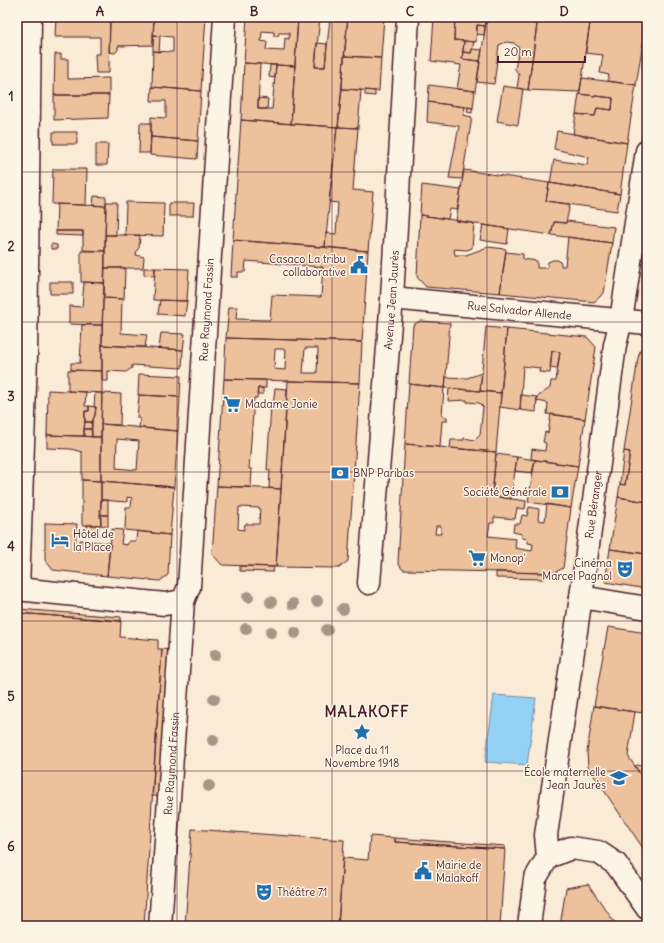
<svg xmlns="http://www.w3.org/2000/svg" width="664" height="943" viewBox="0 0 664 943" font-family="Delius,sans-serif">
<rect width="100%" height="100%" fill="#f9ebd6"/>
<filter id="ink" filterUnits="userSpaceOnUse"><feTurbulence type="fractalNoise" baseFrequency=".025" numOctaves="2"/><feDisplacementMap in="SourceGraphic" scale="8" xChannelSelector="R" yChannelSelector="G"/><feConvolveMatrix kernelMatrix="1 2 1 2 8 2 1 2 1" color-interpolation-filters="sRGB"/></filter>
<g filter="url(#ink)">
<path fill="#93d2f4" stroke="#768aa4" d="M494 695 536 698 527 765 485 762Z"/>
<path fill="#ecc19b" stroke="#4a1f2b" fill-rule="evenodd" d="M56 17H110L109 73H96L95 54H100V37H55Z
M110 17H154L153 45 118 46V50L115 53 109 52Z
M154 17H206L201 91 152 87 153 51 173 52V37L153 35Z
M247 17H298L295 66 244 63ZM262 31 274 32V36H278L279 33H289V39L285 38 284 51 266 50 267 42 261 41Z
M298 17H320L315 67H325L330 17H348L338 127 291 124Z
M348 17H384L381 58 344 56Z
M434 17H455L454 40 464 41 462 59 480 61 475 91 457 89 461 65 431 61Z
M455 17H487L485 26 477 25 476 42 454 40Z
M487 17H538L528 90 517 88 519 75 515 69 519 48 514 43 506 42 499 45 494 84 477 82Z
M538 17H591L580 92 528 90Z
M591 17 647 18 636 85 608 81 609 75 600 73 603 55 585 53Z
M477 25 485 26 484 35 477 34Z
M153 35 160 36 159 52 153 51Z
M464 41 474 42 471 53 463 52Z
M317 43 327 44 325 67H315Z
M472 49 482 50 480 61 462 59 463 52 471 53Z
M55 54H61V59H68V79L109 78V95H54Z
M344 56 381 58 379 91 342 89Z
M244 63 260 64 258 109H272L276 65 295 66 291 124 241 120Z
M270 65H276L275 78 269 77Z
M582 78 636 85 627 143 573 134 576 114 595 116 597 108 612 110 613 98 579 94Z
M429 85 475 91 473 108 428 102Z
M503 86 523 89 518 125 497 121Z
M152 87 201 91 198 141 151 137V117L166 118V101H151Z
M342 89 361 90 358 128 338 127Z
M365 90 375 91V96L365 95Z
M579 94 613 98 612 110 597 108 595 116 576 114Z
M54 95H109L108 118 54 120Z
M258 98 268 99 267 109H258Z
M428 102 465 107 463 115 472 117 462 179 449 178 459 126 427 122Z
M468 107 473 108 472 113 467 112Z
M241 120 337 127 325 247 233 240Z
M140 123H151L150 153H139Z
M337 127 358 128 353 190 373 192 368 251 325 247 326 233 336 234 338 203 329 202Z
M557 131 627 143 620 194 550 183 554 160 587 165 589 157 554 149Z
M53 132H77V144H53Z
M151 137 198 141 197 159 150 155Z
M96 144H108L107 165H96Z
M53 169H87L86 205 52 204Z
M464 170 549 183 546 201 570 204 566 223 554 222 551 235 456 221Z
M549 183 620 194 617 211 546 201Z
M422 185 461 190 457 210 450 209 448 219 420 215Z
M94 196 106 197V206L93 205Z
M106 202H117L116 235H105Z
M126 202 164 203 163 236 125 235Z
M169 203H194L193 216H169Z
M57 204 106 206 105 251 83 250V231H56Z
M420 215 474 223 472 248 467 250 454 249 455 255H466L488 247 506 249 500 293 426 287 417 277Z
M567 221 614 227 612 243 551 235 554 222 566 223Z
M483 225 509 229 507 244 480 240Z
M56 231H83V236L56 235Z
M105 235H140L139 248 137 250 136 255 144 257 143 268H105Z
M568 237 612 243 604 293 594 302 500 293 506 252 523 254V259L537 261V268H547L548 262 553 260H558L561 263V266H565Z
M233 240 368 251 362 342 226 338 229 307H237L236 319 270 320 272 295 321 297 322 281 323 267 246 261 245 272H238V277H231Z
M51 244 57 245V249H51Z
M81 251H105L104 283 81 282Z
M105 268H125L124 299 104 298Z
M144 268H155V276L144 275Z
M155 268 189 269 187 301 153 300Z
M50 282H73V294H50Z
M84 282 104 283 102 325 69 324V306L82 307Z
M103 298 122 299 121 333 147 335 145 347 102 345Z
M160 300 187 301 185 316 158 314Z
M420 321 450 323 445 388 409 384 413 325Z
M82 325H102V371L71 370V363H80Z
M486 327 507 329 501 393 480 391Z
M507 329 587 337 596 347 585 419 547 414 548 403 537 401V397L550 388 551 381H556L560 352 552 351 550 373 539 372 540 368 523 366 520 410 500 407Z
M161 333 185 334 183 350 159 348Z
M226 338 362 342 360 383 224 379ZM305 348H318L317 373H303ZM275 349H286L285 370 274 369Z
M102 345 183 350 182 368 132 365V368L126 372 108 371V381H102Z
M645 345H647V502L618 497 620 484 625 485 630 452 624 451 638 358 640 351Z
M552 351 560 352 557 369 550 368Z
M68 370 102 371V393L68 391Z
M482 373 480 391 445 388 446 377 467 378Z
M139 374 181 376 180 397 138 395Z
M224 379 266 380V388H258L257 398H254L249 469H252L251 487 217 486Z
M288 381 360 383 348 561 339 568 276 567Z
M409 384 444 388 442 416 447 417V421H442L440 447 405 444Z
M258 388H263V394H257Z
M275 388 287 389 281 489 269 488 270 470H267L271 405 273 406Z
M449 388 501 393 496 452 450 448 451 440H464V438L475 440 480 435 483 407 479 403 467 402V400L448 401Z
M48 390 86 392 85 406H89V411H85L84 436 47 435Z
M95 393H102L101 437H92V422L95 415 96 407H94Z
M102 393 121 394 120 425 101 424Z
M139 395 180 397 178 431 139 428 140 418H137Z
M521 395 537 397 536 412 520 410Z
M89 406 96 407 95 415 92 422H85V411H89Z
M551 414 585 419 578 466 531 459 532 449 545 451 546 443 543 442 545 432 548 433Z
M85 422H92L91 429H84Z
M101 424 178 431 174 487 101 481ZM117 439 139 441 137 470 116 468Z
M84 429H91L92 437 84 436Z
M47 435 101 437V481L82 480V452L71 449 47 448Z
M405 444 496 452 492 496 526 501 525 509 517 508 515 519 494 517V523H490L488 536 516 539 515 548 532 551 533 544 528 543V539L522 538V534L513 532 514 524H520L522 515 527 516 529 507 539 509 538 520 545 521 547 504 571 508 563 568 554 573 403 570 398 563ZM436 526H441V534H435Z
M624 451 630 452 625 485 620 484Z
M496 454 517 457 511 499 492 496Z
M517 457 535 460 532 473 515 471Z
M535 460 578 466 571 508 528 502Z
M82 480 101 481V525H82Z
M101 481 174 487 170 535 125 530 126 507H131L132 498 127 497V502L101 500Z
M217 486 281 489 276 567 222 565 212 554ZM239 507 260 508 259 524H245L244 530 238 529Z
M618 497 647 502V554L610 549Z
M101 500H108V515H100Z
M100 515H108V527L101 525Z
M45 523 77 524 75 550 79 551 80 540 110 543 107 576 53 570 45 560Z
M87 525H99L98 536 86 535Z
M112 529 123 530 121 544 127 545 129 541H136L137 531 170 535 168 575 160 581 107 576Z
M610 549 647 554V589L605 582Z
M240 566 274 567 273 572 240 571Z
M496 572 544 573V579L496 578Z
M18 609 121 617V621L17 613Z
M17 613 121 621 120 637 158 640V649H162L144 926H17Z
M608 627 647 633V696L643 713 594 706Z
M162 649 173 650 162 796H152Z
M594 706 635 712 628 756 642 777 647 774V854L588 767 587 752Z
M637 765 647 767V774L642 777 635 766Z
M192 829 344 840 338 926H185Z
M370 836 395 838V842L505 849 500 926H338L343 858 368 860Z
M395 838 505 846V849L395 842Z
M588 884 617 926H560L566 888Z"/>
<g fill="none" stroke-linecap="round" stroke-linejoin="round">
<g stroke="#4a1f2b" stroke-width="25">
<g id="street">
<path id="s1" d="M392 298 647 323"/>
<path id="s2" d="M369 583 392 298 408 17"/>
<path id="s3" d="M17 589 165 604 183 601 189 587 225 17"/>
<path d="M18 589 26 356 30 17"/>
<path d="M581 597 647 608"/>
<path d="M548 857 571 848 598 852 616 864 647 908"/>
<path id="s4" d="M160 926 183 601"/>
<path id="s5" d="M529 926 535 879 548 857 546 835 581 597 615 345 621 320 647 151"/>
</g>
</g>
<use href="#street" stroke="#fcf5e5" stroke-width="22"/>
</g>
<g fill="#a99587">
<circle cx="248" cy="597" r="6"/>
<circle cx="317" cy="601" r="6"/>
<circle cx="271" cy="602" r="6"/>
<circle cx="293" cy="604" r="6"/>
<circle cx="343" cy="609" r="6"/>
<circle cx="246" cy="629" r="6"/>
<circle cx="327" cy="630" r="6"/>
<circle cx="271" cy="632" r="6"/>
<circle cx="295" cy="633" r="6"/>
<circle cx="215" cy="655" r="6"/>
<circle cx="214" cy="699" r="6"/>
<circle cx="213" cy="740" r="6"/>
<circle cx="209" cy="786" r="6"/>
</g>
</g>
<path fill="none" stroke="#4a1f2b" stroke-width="1" stroke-opacity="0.55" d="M177 17V926M332 17V926M487 17V926M17 172H647M17 322H647M17 472H647M17 621H647M17 771H647"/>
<defs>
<g id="civic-bare" transform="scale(1.38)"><path d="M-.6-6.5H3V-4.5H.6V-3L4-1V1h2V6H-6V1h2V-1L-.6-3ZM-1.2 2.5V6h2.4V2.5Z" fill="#1f6fb2" stroke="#fcf5e5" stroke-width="2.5" paint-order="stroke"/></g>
<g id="supermarket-bare" transform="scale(1.38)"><path d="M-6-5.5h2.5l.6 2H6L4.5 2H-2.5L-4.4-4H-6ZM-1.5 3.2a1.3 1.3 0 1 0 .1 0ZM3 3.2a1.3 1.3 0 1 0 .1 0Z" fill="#1f6fb2" stroke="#fcf5e5" stroke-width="2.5" paint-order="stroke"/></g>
<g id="bank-bare" transform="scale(1.38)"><path d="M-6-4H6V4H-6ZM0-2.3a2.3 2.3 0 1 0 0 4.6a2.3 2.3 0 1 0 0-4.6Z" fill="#1f6fb2" stroke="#fcf5e5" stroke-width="2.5" paint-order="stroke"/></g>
<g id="hotel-bare" transform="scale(1.38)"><path d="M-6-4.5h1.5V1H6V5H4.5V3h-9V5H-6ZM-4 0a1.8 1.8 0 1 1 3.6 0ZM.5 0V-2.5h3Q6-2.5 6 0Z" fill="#1f6fb2" stroke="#fcf5e5" stroke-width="2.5" paint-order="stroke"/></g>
<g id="theatre-bare" transform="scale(1.38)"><path d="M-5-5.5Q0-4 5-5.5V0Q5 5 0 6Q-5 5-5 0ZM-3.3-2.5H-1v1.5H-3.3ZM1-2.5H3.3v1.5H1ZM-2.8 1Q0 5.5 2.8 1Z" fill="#1f6fb2" stroke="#fcf5e5" stroke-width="2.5" paint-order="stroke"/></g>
<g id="sight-bare" transform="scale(1.38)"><path d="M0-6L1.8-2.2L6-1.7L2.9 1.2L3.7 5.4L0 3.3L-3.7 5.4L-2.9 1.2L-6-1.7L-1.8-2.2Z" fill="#1f6fb2" stroke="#fcf5e5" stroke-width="2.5" paint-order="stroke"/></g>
<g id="school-bare" transform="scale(1.38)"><path d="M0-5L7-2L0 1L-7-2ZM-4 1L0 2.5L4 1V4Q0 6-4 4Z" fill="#1f6fb2" stroke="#fcf5e5" stroke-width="2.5" paint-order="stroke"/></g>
</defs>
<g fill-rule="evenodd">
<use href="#civic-bare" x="359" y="265"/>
<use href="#supermarket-bare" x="232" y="404"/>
<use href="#bank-bare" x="340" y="473"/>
<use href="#bank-bare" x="560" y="492"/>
<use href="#hotel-bare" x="60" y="540"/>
<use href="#supermarket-bare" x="477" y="558"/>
<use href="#theatre-bare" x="625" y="569"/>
<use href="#sight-bare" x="362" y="732"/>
<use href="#school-bare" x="619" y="778"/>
<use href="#civic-bare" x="423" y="871"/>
<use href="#theatre-bare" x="264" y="892"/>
</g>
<g text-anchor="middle" stroke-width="3" stroke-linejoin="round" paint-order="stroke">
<g font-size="11" fill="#4a1f2b" stroke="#fcf5e5" text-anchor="start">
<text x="346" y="263" text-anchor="end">Casaco La tribu<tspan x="346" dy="13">collaborative</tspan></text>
<text x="245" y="408">Madame Jonie</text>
<text x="353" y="477">BNP Paribas</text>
<text x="547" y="496" text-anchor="end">Société Générale</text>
<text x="73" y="538">Hôtel de<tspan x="73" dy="13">la Place</tspan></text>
<text x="490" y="562">Monop'</text>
<text x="612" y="567" text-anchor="end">Cinéma<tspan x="612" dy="13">Marcel Pagnol</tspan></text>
<text x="362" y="754" text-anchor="middle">Place du 11<tspan x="362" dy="13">Novembre 1918</tspan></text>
<text x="606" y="776" text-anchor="end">École maternelle<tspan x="606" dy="13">Jean Jaurès</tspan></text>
<text x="436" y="869">Mairie de<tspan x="436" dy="13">Malakoff</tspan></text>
<text x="277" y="896">Théâtre 71</text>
</g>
<g font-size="11" fill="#4a1f2b" stroke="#fcf5e5">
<text dy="4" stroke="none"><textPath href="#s2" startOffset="284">Avenue Jean Jaurès</textPath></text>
<text dy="4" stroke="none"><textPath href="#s3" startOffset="460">Rue Raymond Fassin</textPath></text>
<text dy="4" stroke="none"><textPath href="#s1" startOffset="128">Rue Salvador Allende</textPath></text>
<text dy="4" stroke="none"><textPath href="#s5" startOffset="429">Rue Béranger</textPath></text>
<text dy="4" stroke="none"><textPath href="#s4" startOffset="163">Rue Raymond Fassin</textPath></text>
</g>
<g font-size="15" font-weight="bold" letter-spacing="1" fill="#4a1f2b" stroke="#fcf5e5">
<text x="367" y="717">MALAKOFF</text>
</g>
</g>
<rect width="664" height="943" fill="none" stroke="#fcf5e5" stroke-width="44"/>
<path d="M498 56v6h87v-6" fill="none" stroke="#4a1f2b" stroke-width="2"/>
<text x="504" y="56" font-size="12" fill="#4a1f2b" stroke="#fcf5e5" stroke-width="3" paint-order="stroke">20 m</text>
<rect x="22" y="22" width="620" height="899" fill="none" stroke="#4a1f2b" stroke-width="1.5"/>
<g font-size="13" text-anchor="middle" font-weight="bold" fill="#4a1f2b">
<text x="100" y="16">A</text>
<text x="254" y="16">B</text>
<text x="410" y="16">C</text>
<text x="564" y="16">D</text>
<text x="11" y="101">1</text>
<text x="11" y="251">2</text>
<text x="11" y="401">3</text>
<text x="11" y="551">4</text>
<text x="11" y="701">5</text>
<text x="11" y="851">6</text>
</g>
</svg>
